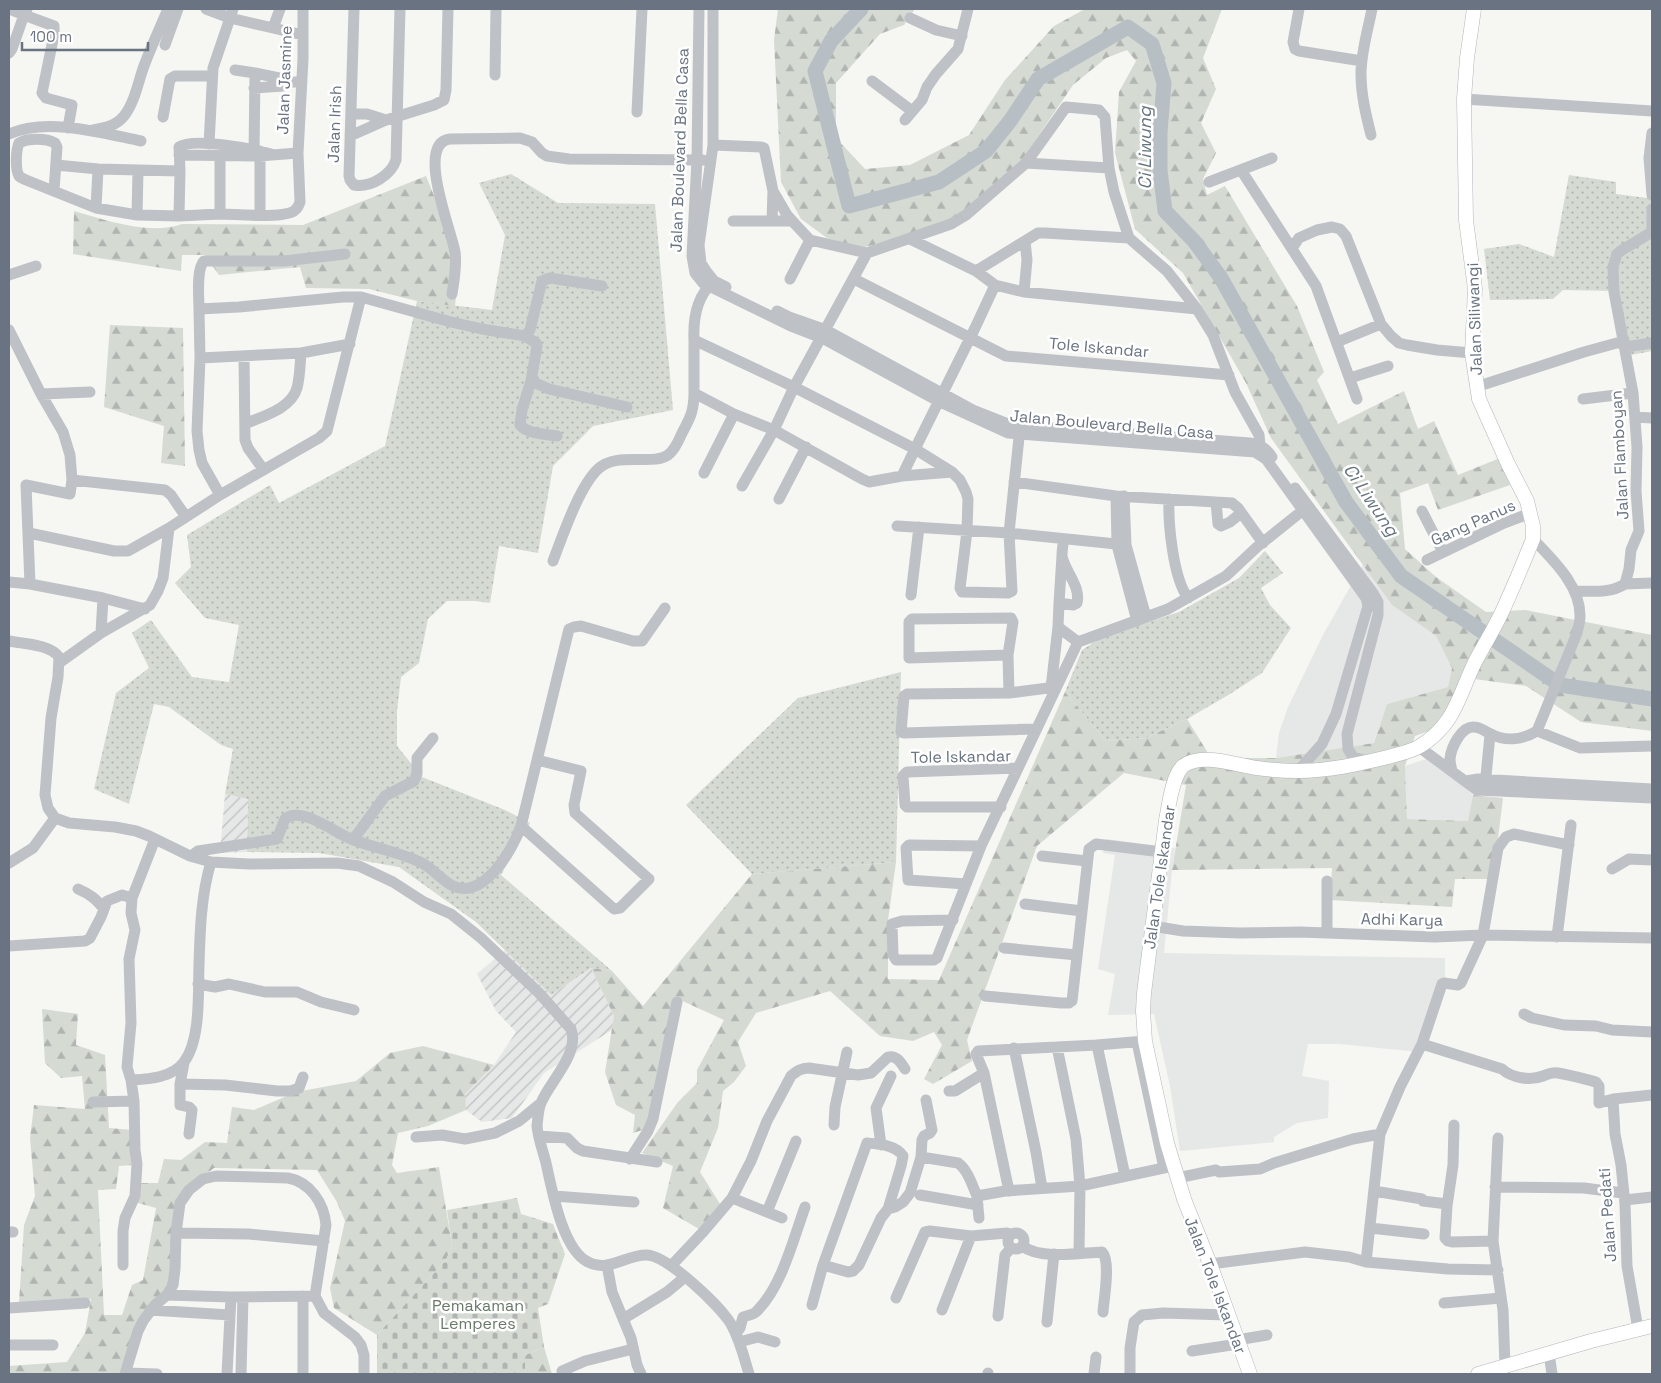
<svg xmlns="http://www.w3.org/2000/svg" width="1661" height="1383" viewBox="0 0 1661 1383" font-family="'Space Grotesk',sans-serif">
<defs>
<pattern id="industrial-furrows" width="10" height="10" patternUnits="userSpaceOnUse" patternTransform="scale(1.25)"><rect width="10" height="10" fill="#e6e8e7"/><path d="M-1 1l2-2M0 10L10 0M9 11l2-2" fill="none" stroke="#bec0c1"/></pattern>
<pattern id="grass-dots" width="8" height="8" patternUnits="userSpaceOnUse" patternTransform="scale(1.25)"><rect width="8" height="8" fill="#d5dad3"/><path d="M2 2h.1M6 6h.1" fill="none" stroke="#b1b5b1" stroke-width="1.8" stroke-linecap="round"/></pattern>
<pattern id="forest-firs" width="22" height="20" patternUnits="userSpaceOnUse" patternTransform="scale(1.25)"><rect width="22" height="20" fill="#d5dad3"/><path d="M5 1l3.5 6h-7zM16 11l3.5 6h-7z" fill="#b1b5b1"/></pattern>
<pattern id="cemetery-stones" width="16" height="16" patternUnits="userSpaceOnUse" patternTransform="scale(1.25)"><rect width="16" height="16" fill="#d5dad3"/><path d="M2 7V4a2 2 0 0 1 4 0v3zM10 15v-3a2 2 0 0 1 4 0v3z" fill="#b1b5b1"/></pattern>
</defs>
<rect width="100%" height="100%" fill="#f6f6f3"/>
<path fill="#e6e8e7" d="M1363 564 1392 605 1436 636 1452 668 1448 687 1387 704 1374 743 1276 758 1279 733 1288 707 1323 635Z
M1426 759 1441 766 1473 795 1469 821 1407 819 1405 766Z
M1106 839 1175 848 1172 870 1164 953 1445 958V978L1419 1052 1339 1044H1308L1302 1076 1329 1081 1328 1118 1297 1123 1274 1137V1142L1180 1151 1170 1086 1154 1014 1108 1015 1115 974 1098 969 1115 855 1103 853Z"/>
<path fill="url(#industrial-furrows)" d="M225 794 248 799 247 852 220 853Z
M505 950 551 995 591 968 614 1016 612 1030 544 1073 512 1118 482 1122 466 1110 464 1094 494 1065 516 1032 496 1011 477 974Z"/>
<path fill="url(#grass-dots)" d="M511 174 558 203 655 204 673 410 593 426 553 466 538 553 499 546 490 603 475 601H447L428 619 419 663 401 677 397 711V746L422 777 505 810 530 823 501 875 612 971 591 968 551 995 476 922 399 867 319 853 247 852 248 799 225 794 233 749 221 745 169 707 154 704 129 804 94 789 116 693 149 668 132 633 151 620 192 677 229 682 239 625 205 618 175 583 191 567 187 535 270 485 279 503 385 446 417 301 492 310 505 235 479 183Z
M1569 175 1616 182V194L1647 198 1652 195V351L1631 355 1617 291 1563 290 1553 299 1490 300 1484 249 1519 244 1554 257Z
M1265 551 1283 573 1261 588 1270 605 1291 628 1262 673 1230 694 1187 719 1146 738 1106 741 1065 692 1082 650 1102 637 1179 612 1239 578Z
M901 672 896 862 752 874 686 805 798 698Z"/>
<path fill="url(#forest-firs)" d="M778 9H915L904 25 880 34 836 83V138L865 169 910 165 969 135 1005 80 1054 26 1085 9H1222L1203 58 1216 89 1201 123 1216 153 1203 179 1207 195 1225 186 1297 306 1324 372 1317 380 1338 424 1404 391 1418 429 1434 421 1458 475 1500 458 1510 485 1438 510 1428 483 1400 493 1405 549 1436 577 1486 612 1525 610 1652 635V731L1581 722 1526 686 1467 678 1440 727 1415 736 1405 766 1407 819 1468 821 1473 795 1503 798 1493 879H1455L1452 907 1330 900 1332 868 1172 870 1186 785 1124 773 1037 846 967 1040 972 1061 933 1084 924 1079 942 1045 934 1032 913 1041 880 1036 830 991 756 1013 738 1042 746 1066 734 1082 723 1091 718 1128 700 1172 720 1204 699 1229 663 1208 673 1166 642 1153 678 1102 697 1083V1070L724 1020 676 998 646 1129 633 1133 635 1115 616 1105 605 1072 614 1016 591 968 612 971 643 1006 752 874 896 862 888 920V979L939 980 1065 692 1106 741 1146 738 1187 719 1211 758H1276L1374 743 1387 704 1448 687 1452 668 1436 636 1392 605 1271 438 1246 383 1183 273 1135 229 1115 153 1119 92 1136 61 1127 50 1106 58 1073 85 1003 188 958 224 861 248 827 238 801 219 781 182 774 40Z
M426 176 460 260 455 306 417 301 369 289 306 288 300 267 219 275 205 255H182L181 271 73 254 74 211C106 220 150 236 182 224L303 225Z
M110 325 183 328 185 466 161 463 164 426 104 407Z
M42 1009 78 1014 76 1045 105 1055 109 1128 132 1130 133 1165 119 1166 116 1189 98 1190 104 1315H122L132 1285 143 1280 156 1208 138 1203 140 1183H158L164 1159 181 1160 205 1142 227 1143 232 1107 254 1110 296 1092 356 1081 390 1053 423 1046 494 1065 465 1094 466 1110 428 1126 398 1133 392 1165 397 1173 439 1167 452 1245 446 1260 377 1335 334 1308 330 1288 345 1221 337 1202 317 1170 214 1168 191 1186 178 1203 170 1285 160 1296 121 1374H9V1366L67 1362 85 1333 91 1299 19 1303 24 1225 35 1196 30 1138 34 1105 85 1109 82 1076 61 1078 45 1063Z
M544 1347 552 1374H525V1355Z"/>
<path fill="url(#cemetery-stones)" d="M517 1198 521 1214 553 1224 565 1254 548 1304 538 1308 544 1347 525 1355V1374H377V1335L446 1260 452 1245 447 1210Z"/>
<g fill="none" stroke-linecap="round" stroke-linejoin="round">
<path stroke="#b7bfc5" stroke-width="15" d="M861 9 831 41 815 71 849 206 939 182 986 151 1010 121 1038 79 1128 27 1152 44 1164 83 1160 133V170L1165 211 1194 241 1221 278 1346 502 1401 576 1560 685 1652 699"/>
<g stroke="#b2b5b9" stroke-width="15">
<path id="major" d="M1250 1374 1210 1264 1184 1199 1167 1143 1145 1041 1143 1011 1144 993 1166 820C1169 806 1172 776 1183 766 1201 752 1236 765 1257 768 1270 770 1285 771 1298 771 1329 771 1359 764 1388 757 1398 754 1411 752 1420 746 1455 725 1459 695 1475 662 1484 645 1494 629 1502 612 1513 588 1523 564 1533 539V526L1527 501 1508 464 1479 399 1472 353 1475 289 1466 220 1464 99 1467 58 1474 9
M1478 1374 1591 1341 1652 1326"/>
</g>
<path stroke="#bec1c5" stroke-width="11" d="M9 9 24 15 27 9
M206 9 230 18 213 68 209 144
M233 9 230 18 273 28 280 9
M354 9 349 176 350 180 354 185C371 188 391 175 396 160L400 9
M699 9 697 160 692 256 695 273 703 283 791 326 822 338 938 401 1008 433 1255 452 1266 459 1366 598 1368 606 1336 714 1322 744 1298 771
M713 9V145L699 245 701 263 706 271 714 281 726 287
M1299 9 1293 42 1295 49 1299 51 1362 61
M910 18 936 30 962 36
M273 28 303 35
M165 45 178 9
M9 53 12 49 24 15 54 26V35L42 93 46 98 72 105 68 128
M235 70 255 73 254 155
M255 73 284 79 290 82
M495 75 496 9
M872 81 912 111
M254 88 283 86 290 82H301
M1464 99 1652 111
M637 112 642 9
M351 114H367L386 120
M163 117 170 79 175 76H211
M905 120 922 100 927 87 936 74 958 49 968 9
M93 130C105 128 116 126 124 116 135 102 138 82 144 66 151 47 160 28 168 9
M1652 133 1649 158 1652 195
M9 134C47 117 102 133 141 141
M1371 135C1366 115 1361 95 1361 74 1361 52 1368 30 1372 9
M350 136 386 120 434 105 444 100 446 90 448 9
M713 145 761 147 764 148 773 191 787 215 795 224 810 240 867 253 951 224 966 215 1026 163 1066 107 1099 110 1105 117 1109 168 1114 192 1129 238 1167 271 1197 309 1213 335 1235 392 1259 435 1260 445 1259 452
M260 151V215
M179 155 259 156 298 153
M220 155V214C235 214 282 219 294 211 297 209 299 205 300 202L298 153 303 59V9
M1026 163 1109 168
M56 165 98 169 180 171 179 147C193 137 254 149 271 154
M1241 170 1316 286 1357 399
M1209 182 1272 158
M54 191 57 147 55 143C46 138 28 138 19 143 16 150 15 169 19 176 21 178 24 179 26 180L96 208 137 215 179 216 180 171
M96 208 98 169
M1652 209V232
M137 215 138 171
M179 216 220 214
M733 221H792
M772 221 773 191
M910 239 976 271 995 285 1024 292 1197 309
M1292 248 1299 238 1317 230 1332 227 1340 229 1346 236 1381 324 1391 336 1399 343 1407 345 1437 350 1472 353
M345 254 284 261H204C196 269 199 298 199 309L239 307 343 297H361L451 322 482 329 525 336 536 343 537 346 531 381 522 410 520 425C528 434 545 434 557 436
M976 271 1038 233H1045L1129 238
M9 275 36 266
M790 279 810 240
M854 279 1006 356 1229 375
M712 283C697 297 693 319 694 340L794 387 915 449 975 328 995 285
M1024 292 1027 260 1025 241
M452 294C454 281 457 266 455 252 452 232 415 143 450 139L520 138 532 142 542 153 547 156 569 159 703 160
M199 309 200 358 197 431 199 450 202 463 220 495
M777 311 789 317 826 330 973 410 1011 425 1250 443C1261 445 1266 448 1272 457
M9 330 41 394 63 432 70 455 72 480 165 490 171 495 186 517
M525 336 530 330 542 281 550 278 602 286
M694 340V393L734 414 774 430 862 479 869 482 902 476 915 449 952 472 960 480 966 492 968 499 967 531 960 588 962 592 1008 593 1012 591 1009 533 1020 428
M1337 342 1381 324
M1625 347 1652 343
M244 356 245 440 248 448 263 469
M200 358 301 353 350 344
M1350 378 1388 366
M531 381 549 389 627 407
M1476 387 1584 352 1624 341
M41 394 90 392
M1583 399 1633 393
M1635 417 1652 418
M245 424C263 416 291 409 297 388 300 377 300 364 301 353
M704 473 734 414
M902 476 952 472
M1014 482 1116 496 1232 503 1238 508 1263 543
M742 486 774 430 794 387 867 253
M1295 488 1373 593 1378 602V615L1347 734 1348 749 1353 757 1367 761
M1116 496 1117 545 1137 621
M1124 496 1126 545 1146 617
M779 499 806 447
M1169 499C1168 523 1173 578 1188 598
M1216 502 1218 524 1221 526 1230 522 1241 513
M1422 511 1443 552
M897 526 1009 533 1126 545
M29 533 114 551H128L169 528
M1062 556 1059 603 1073 605 1077 603C1081 586 1065 572 1062 556 1062 551 1063 544 1064 539
M1427 560 1504 523 1531 513
M553 561C563 535 579 487 598 469 617 451 653 466 668 455 675 450 679 440 682 433 690 418 694 411 694 393
M9 582 30 584 26 485 70 494 72 480
M30 584 103 598 145 609
M1625 584 1652 583
M1575 591C1592 591 1609 594 1625 584L1629 569 1631 550 1639 531 1636 491 1637 447 1633 393 1614 292 1613 267 1617 254 1622 250 1652 232
M911 595 919 527
M1058 627 1059 603
M101 633 103 598
M9 641C24 644 49 644 59 657L58 677 51 718 45 795 48 808 55 818 69 823 115 827 136 831 149 836 190 856 211 862 249 864 337 863 359 866 393 882 424 902 451 914 481 938 539 993 571 1029C580 1054 550 1081 541 1103 538 1110 538 1118 537 1126 538 1138 543 1151 546 1163 552 1189 562 1249 588 1262 608 1273 627 1254 647 1255 668 1256 720 1306 731 1324 740 1340 744 1357 749 1374
M1008 655 909 658V622L912 619 1011 618 1013 622 1008 655 1009 693
M59 663 101 633 150 605 158 591 163 578 169 528 220 495 319 438 327 431 361 297
M1051 688 1058 627 1078 642
M1036 729 904 733 901 732 904 696 907 694 1009 693 1056 687
M1537 731 1580 748 1652 746
M1419 747 1477 790 1652 798
M1452 771C1451 767 1450 763 1450 759 1451 748 1461 726 1474 727 1480 727 1484 731 1489 733 1505 742 1522 740 1537 731L1577 633C1578 628 1580 622 1580 617 1581 586 1553 560 1533 539
M1466 781 1478 779 1652 789
M1485 786 1490 735
M1001 807H907L905 805 903 776 907 772 1018 768
M521 826 614 909 620 908 649 879 575 813 574 805 581 771 537 760
M155 839 132 898 131 913 135 930 129 959 131 1023 127 1067 131 1080C149 1079 172 1078 184 1062 201 1040 198 992 199 965 200 931 201 895 211 862
M353 840 385 796 414 781 417 774V758L433 738
M1042 856 1087 861
M193 857 194 854 198 851 277 839 285 819C301 805 335 833 351 839 374 848 396 851 420 862 433 868 442 881 453 886 484 900 513 849 521 826L569 629 574 627 581 626 633 641H642L665 608
M9 863 33 848 55 818
M1612 869 1629 859 1652 860
M966 884 908 880 906 848 909 845 981 846
M78 889C90 894 96 899 104 909
M1025 904 1082 911
M953 920 902 921 892 924 893 955 896 960H934L937 958 981 846 1078 642 1168 609 1226 576 1257 547 1307 507
M1152 926 1183 931 1240 933 1300 932 1435 937 1483 935 1652 938
M1327 933V881
M1557 937 1571 825
M9 946 85 941 90 938 101 917 107 901 122 895 132 898
M1004 948 1077 955
M198 984 215 987 229 984 265 992H297L321 1002 354 1010
M985 996 1061 1003H1069L1072 1001 1089 849 1096 844 1162 852
M1524 1014 1532 1018 1564 1025 1596 1026 1612 1030 1652 1032
M1137 1042 1164 1168
M1422 1044 1502 1069C1512 1078 1530 1081 1543 1076 1548 1074 1552 1072 1558 1073 1571 1075 1584 1079 1596 1082L1599 1086V1103L1613 1099 1652 1095
M1097 1045 1125 1176
M1057 1047 1076 1139 1080 1186 1079 1253
M1014 1048 1036 1152 1042 1188
M184 1063 180 1084 225 1085 277 1091H291L299 1088 303 1077
M180 1084V1105L189 1107 192 1110 189 1134
M949 1091H955L984 1073
M1613 1099 1615 1134 1621 1165 1625 1204 1627 1266 1638 1329
M93 1102 134 1101
M834 1125 835 1107 847 1052
M1454 1125 1453 1165 1447 1206 1445 1238 1448 1241 1452 1242 1493 1241
M539 1136 567 1138 577 1148 583 1151 657 1162
M416 1137 442 1135 465 1139 495 1133 519 1121 541 1103
M1498 1138 1493 1241 1503 1310 1505 1366
M881 1145 876 1108 891 1076
M921 1157 958 1163C968 1170 972 1185 977 1196L1005 1191 1080 1186 1173 1166
M630 1159 648 1131 653 1119 677 1002
M1177 1178 1216 1170 1219 1172 1260 1169 1274 1163 1353 1139 1380 1134
M1495 1187 1584 1188 1623 1193
M1009 1191 984 1073 976 1054 978 1051 1097 1045 1145 1041
M1374 1191 1422 1199 1423 1201 1447 1204
M920 1195 978 1205
M554 1196 634 1202
M732 1198 782 1218
M977 1198 979 1218
M1625 1200 1652 1197
M767 1212 796 1141
M1370 1228 1424 1234
M9 1232H13
M1008 1241a8 8 0 1 1 16 0a8 8 0 1 1-16 0Z
M1022 1246C1041 1260 1079 1253 1102 1252 1111 1261 1104 1298 1103 1312
M1366 1262 1380 1134 1400 1087 1422 1044 1442 984 1444 983 1458 985 1461 983 1483 935 1498 848 1506 837 1514 834 1569 845
M1210 1264 1305 1252 1349 1257 1366 1262 1448 1269 1498 1270
M123 1265V1231L125 1218 135 1196 137 1164 135 1150 134 1101 131 1080
M607 1265 612 1292 631 1338 637 1365 641 1374
M823 1265 848 1272 853 1271 859 1265 881 1218 888 1209 895 1207 903 1202 910 1193 921 1157 922 1140 924 1136 930 1133 932 1130 926 1100
M671 1266 703 1232 732 1198 751 1161 767 1121 791 1076C797 1071 801 1068 809 1068L858 1075 871 1073 888 1057C897 1055 901 1063 905 1069
M167 1295 231 1297 315 1296 326 1225C324 1203 310 1182 288 1178L216 1176 203 1179 189 1190 180 1203 176 1233
M315 1296 324 1313 355 1337 361 1345 364 1355V1374
M896 1298 925 1232 930 1231 971 1236 1007 1233 1011 1234
M1444 1303 1501 1298
M812 1305 823 1265 867 1143C879 1144 896 1145 903 1156L901 1166 888 1209
M9 1308 85 1303
M150 1310 230 1315
M942 1310 971 1236
M998 1316 1005 1255 1011 1248
M623 1319 667 1292 685 1277
M1047 1322 1054 1254
M736 1334 740 1328 743 1317C748 1315 754 1315 757 1311 782 1286 793 1240 805 1207
M1237 1340 1267 1335
M739 1342 758 1337 775 1342
M9 1345H53
M1192 1351 1238 1344
M1549 1353 1552 1374
M562 1371 585 1361 633 1349
M126 1373 157 1374
M988 1373V1374
M125 1374 138 1331 143 1321 155 1305 167 1295 173 1285 175 1269 176 1233 249 1234 324 1241
M227 1374 231 1297
M241 1374 243 1297
M303 1374V1296
M1094 1374 1096 1357
M1130 1374V1348L1134 1322 1142 1315 1163 1313 1228 1315"/>
<use href="#major" stroke="#fff" stroke-width="14"/>
</g>
<g text-anchor="middle" stroke-width="5" stroke-linejoin="round" paint-order="stroke">
<g font-size="16" fill="#697381" stroke="#fff">
<text transform="translate(284 80) rotate(-88)" y="6">Jalan Jasmine</text>
<text transform="translate(334 124) rotate(-88)" y="6">Jalan Irish</text>
<text transform="translate(679 150) rotate(-88)" y="6">Jalan Boulevard Bella Casa</text>
<text transform="translate(1474 319) rotate(-92)" y="6">Jalan Siliwangi</text>
<text transform="translate(1099 347) rotate(5)" y="6">Tole Iskandar</text>
<text transform="translate(1112 424) rotate(5)" y="6">Jalan Boulevard Bella Casa</text>
<text transform="translate(1619 455) rotate(-93)" y="6">Jalan Flamboyan</text>
<text transform="translate(1473 522) rotate(-24)" y="6">Gang Panus</text>
<text transform="translate(961 756) rotate(-1)" y="6">Tole Iskandar</text>
<text transform="translate(1159 877) rotate(-82)" y="6">Jalan Tole Iskandar</text>
<text transform="translate(1402 919) rotate(1)" y="6">Adhi Karya</text>
<text transform="translate(1607 1215) rotate(-94)" y="6">Jalan Pedati</text>
<text transform="translate(1216 1285) rotate(69)" y="6">Jalan Tole Iskandar</text>
</g>
<g font-size="16" fill="#687967" stroke="#fff">
<text x="478" y="1311">Pemakaman<tspan x="478" dy="18">Lemperes</tspan></text>
</g>
<g font-size="18" font-style="italic" fill="#64737d" stroke="#fff">
<text transform="translate(1145 148) rotate(-90)" y="6">Ci Liwung</text>
<text transform="translate(1371 500) rotate(56)" y="6">Ci Liwung</text>
</g>
</g>
<rect width="1661" height="1383" fill="none" stroke="#697381" stroke-width="20"/>
<path d="M22 42v8h126v-8" fill="none" stroke="#697381" stroke-width="2.5"/>
<text x="30" y="42" font-size="15" fill="#697381" stroke="#ffffff" stroke-width="4" paint-order="stroke">100 m</text>
</svg>
